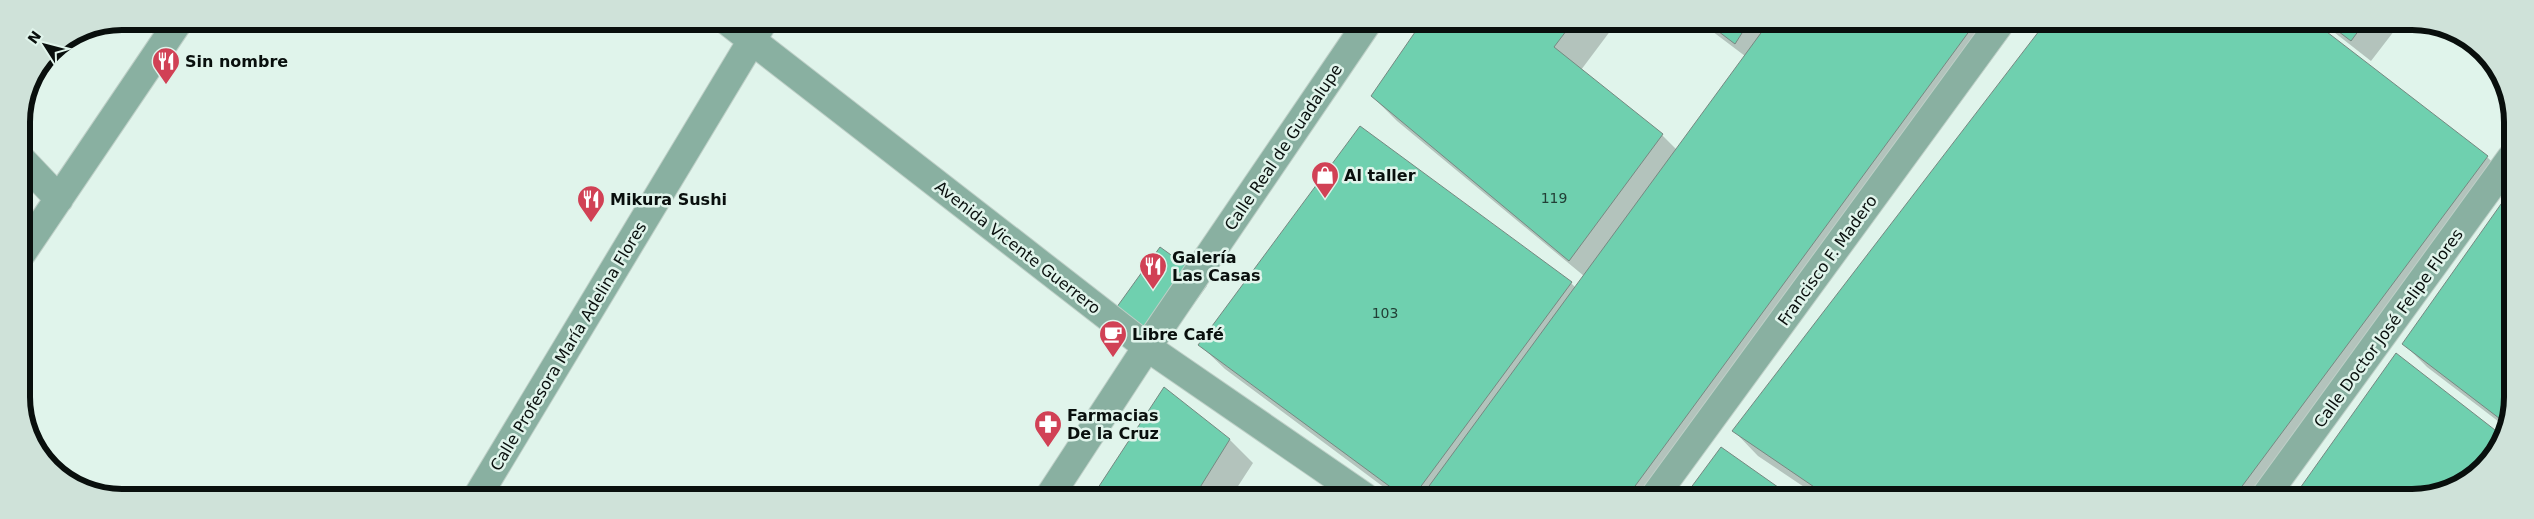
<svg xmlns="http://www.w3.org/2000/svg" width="2534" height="519" viewBox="0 0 2534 519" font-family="'DejaVu Sans',sans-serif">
<rect width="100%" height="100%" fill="#e0f4eb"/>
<path fill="#0003" d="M1423 22H1617L1581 70 1662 135 1677 150 1745 56 1700 22H2019L1671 497H1397L1225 369 1200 345 1571 283 1576 288 1584 276 1397 121 1372 96Z
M2321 22H2401L2371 61Z
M2463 39 2479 46 2484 55Z
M2487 157 2511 180V183L2277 498 1819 497 1758 456 1734 431Z
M2511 193 2512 411 2507 428 2427 367 2404 344Z
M1191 271 1207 286 1162 348Z
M1164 389 1230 440 1253 463 1231 497H1094Z
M1721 449 1790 497H1685Z"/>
<path fill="#6fd0af" stroke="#768881" d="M1422 22H1573L1554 47 1663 134 1569 261 1371 96Z
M1706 22H1749L1735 44Z
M1769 22H1976L1627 497H1421Z
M2046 22H2314L2488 156 2234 497H1821L1823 493 1732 431Z
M2326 22H2365L2351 41Z
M1360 126 1572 282 1413 497H1404L1198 345Z
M2511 190 2512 411 2508 425 2402 344Z
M1160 247 1192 270 1146 333 1114 311Z
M2396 353 2504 437 2502 442 2479 473 2418 498H2293Z
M1164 387 1230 439 1194 497H1092Z
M1721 447 1792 497H1684Z"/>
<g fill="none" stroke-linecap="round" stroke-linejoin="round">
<g stroke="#becfc7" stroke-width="30">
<path id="minor" d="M727 21 1147 347 1365 497
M22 160 59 199
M22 253 179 21
M477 497 763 22
M1049 497 1147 347 1368 22
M1654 497 2001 22
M2264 498 2511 158"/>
</g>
<use href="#minor" stroke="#89b0a1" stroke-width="28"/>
</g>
<defs>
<g id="restaurant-pin" transform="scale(1.4375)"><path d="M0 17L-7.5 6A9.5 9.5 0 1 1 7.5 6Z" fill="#d14155" stroke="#e0f4eb"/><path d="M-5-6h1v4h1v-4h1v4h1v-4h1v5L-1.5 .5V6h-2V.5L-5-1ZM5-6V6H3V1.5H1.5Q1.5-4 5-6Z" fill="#fff"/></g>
<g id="shop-pin" transform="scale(1.4375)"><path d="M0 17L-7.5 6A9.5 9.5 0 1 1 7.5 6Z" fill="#d14155" stroke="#e0f4eb"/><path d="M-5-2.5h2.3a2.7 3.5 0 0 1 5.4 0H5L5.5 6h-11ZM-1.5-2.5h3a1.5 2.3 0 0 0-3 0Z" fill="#fff"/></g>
<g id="cafe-pin" transform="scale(1.4375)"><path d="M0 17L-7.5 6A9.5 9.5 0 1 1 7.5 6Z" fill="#d14155" stroke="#e0f4eb"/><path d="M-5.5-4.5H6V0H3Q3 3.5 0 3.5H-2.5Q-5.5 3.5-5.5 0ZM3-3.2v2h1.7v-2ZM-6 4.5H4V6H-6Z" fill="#fff"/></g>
<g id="pharmacy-pin" transform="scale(1.4375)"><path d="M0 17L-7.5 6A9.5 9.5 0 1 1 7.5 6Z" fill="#d14155" stroke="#e0f4eb"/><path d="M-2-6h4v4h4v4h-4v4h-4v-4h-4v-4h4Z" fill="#fff"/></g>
</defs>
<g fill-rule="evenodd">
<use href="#restaurant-pin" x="166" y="61"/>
<use href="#shop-pin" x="1325" y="175"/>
<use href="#restaurant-pin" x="591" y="199"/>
<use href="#restaurant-pin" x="1153" y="266"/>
<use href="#cafe-pin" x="1113" y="334"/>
<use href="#pharmacy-pin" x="1048" y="424"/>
</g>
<g text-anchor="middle" stroke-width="5" stroke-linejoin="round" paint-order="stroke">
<g font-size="14" fill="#223f36">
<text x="1554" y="203">119</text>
<text x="1385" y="318">103</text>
</g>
<g font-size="16" font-weight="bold" fill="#090f0d" stroke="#e0f4eb" text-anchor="start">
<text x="185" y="67">Sin nombre</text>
<text x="1344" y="181">Al taller</text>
<text x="610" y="205">Mikura Sushi</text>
<text x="1172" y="263">Galería<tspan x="1172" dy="18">Las Casas</tspan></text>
<text x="1132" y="340">Libre Café</text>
<text x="1067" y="421">Farmacias<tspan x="1067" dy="18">De la Cruz</tspan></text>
</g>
<g font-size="16" fill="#090f0d" stroke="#e0f4eb">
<text transform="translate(1283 147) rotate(-56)" y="6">Calle Real de Guadalupe</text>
<text transform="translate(1018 247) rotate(38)" y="6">Avenida Vicente Guerrero</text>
<text transform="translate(1827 260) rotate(-54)" y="6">Francisco F. Madero</text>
<text transform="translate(2388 328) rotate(-54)" y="6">Calle Doctor José Felipe Flores</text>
<text transform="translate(568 346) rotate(-59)" y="6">Calle Profesora María Adelina Flores</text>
</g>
</g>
<path d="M0 0H2534V519H0ZM122 30H2412A92 92 0 0 1 2504 122V397A92 92 0 0 1 2412 489H122A92 92 0 0 1 30 397V122A92 92 0 0 1 122 30Z" fill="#cfe2d9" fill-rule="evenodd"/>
<path fill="none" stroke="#090f0d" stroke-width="6" d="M122 30H2412A92 92 0 0 1 2504 122V397A92 92 0 0 1 2412 489H122A92 92 0 0 1 30 397V122A92 92 0 0 1 122 30Z"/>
<g transform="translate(45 45) rotate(306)" stroke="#e0f4eb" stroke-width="4" paint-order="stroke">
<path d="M0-4L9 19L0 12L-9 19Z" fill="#090f0d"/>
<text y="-8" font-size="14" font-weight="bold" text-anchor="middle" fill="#090f0d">N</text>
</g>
</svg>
